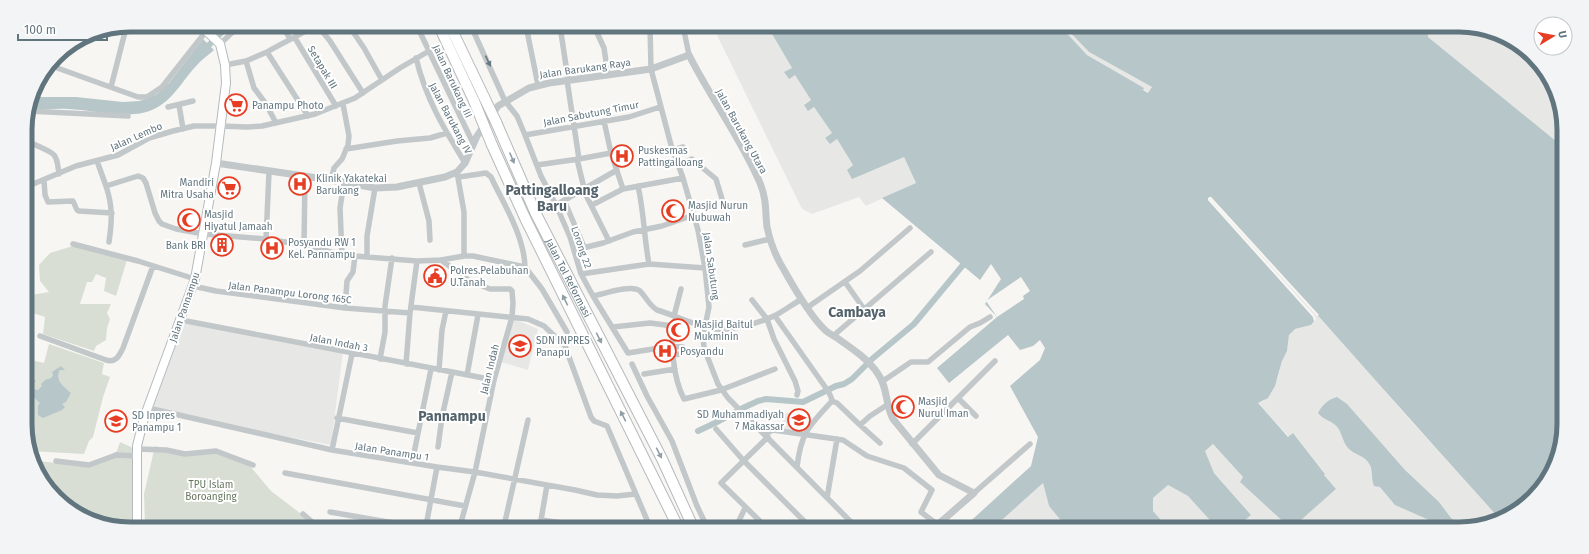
<svg xmlns="http://www.w3.org/2000/svg" width="1589" height="554" viewBox="0 0 1589 554" font-family="'Fira Sans',sans-serif">
<rect width="100%" height="100%" fill="#f7f6f3"/>
<path fill="#e7e8e6" d="M713 27H768L792 68 785 72 795 75 811 100 804 104 814 107 832 133 825 138 830 144 837 139 853 165 847 170 904 157 916 183 866 206 859 197 812 214 802 209Z
M1061 28H1066L1089 52 1152 87 1149 93 1143 89V88L1087 55Z
M1428 28 1486 29 1538 61 1562 110V146L1428 37Z
M1211 197 1319 315 1411 421 1498 517 1466 529 1292 528 1336 489 1324 475 1325 473 1293 433 1289 437 1258 403 1264 401 1278 378 1282 361 1287 351 1289 335 1295 329 1311 325 1208 200Z
M514 319 538 329 528 370 501 362Z
M181 320 343 352 331 445 150 411Z
M784 413 802 415 801 424 795 432 782 431Z
M1213 444 1243 477 1240 482 1290 528H1236L1251 515 1214 473 1205 451Z
M1043 483 1049 506 1067 528H993Z
M1168 485 1188 496 1217 528H1168L1153 511V498Z"/>
<path fill="#d8ded4" d="M73 246 127 260 116 296 104 291 106 278 96 274 92 282H87L80 304H111L107 313 110 319 107 328 106 340 96 346 94 351 43 334 45 317 27 311 26 313V296L49 292 40 281 39 265 50 253Z
M49 344 104 363 102 374 110 377 103 397 93 437 89 441 84 454 30 451 27 444V359L44 363Z
M120 442 133 448 134 525H103L51 493 35 461 93 466 117 451Z
M155 446 187 456 215 452 250 466 271 491 317 526 145 525 144 494Z"/>
<path fill="#b7c6c8" d="M768 27H1048L1049 29 1051 27H1061L1087 55 1144 88 1143 90 1148 93 1152 87 1089 52 1066 28H1428V37L1562 146 1560 451 1546 482 1523 507 1498 517C1402 411 1308 303 1211 197L1208 198V200L1313 317 1314 321 1311 325 1295 329 1289 335 1287 351 1282 361 1275 386 1268 398 1258 403 1288 437 1293 433 1325 474 1324 475 1336 489 1292 528H1290L1240 482 1243 477 1213 444 1205 451 1214 473 1251 515 1236 528H1217L1188 496 1168 485 1153 498V511L1168 528H1067L1049 506 1043 483 993 528H963L1031 466 1038 437 1010 386 1040 360 1045 348 1040 340 1033 346 1020 350 1008 335 949 383 937 368 997 317 985 304 1001 279 991 264 980 280 882 198 916 183 904 157 852 179 847 170 853 165 837 139 830 144 825 138 832 133 814 107 808 111 804 105 811 100 795 75 789 79 784 72 792 68Z
M203 39 214 50C209 55 202 59 198 64 185 77 176 95 161 105 136 123 97 110 68 109 55 108 42 110 29 111L32 97H76L123 102 139 101 146 99 157 94 169 83Z
M61 366 65 370H60C54 380 64 387 71 393L66 402 62 404 65 407 62 410 43 418 38 415V406L40 403 29 393 27 388V377L28 376 36 381 31 386 33 389 38 390 42 386 41 384 45 380 51 378 53 375 52 372Z
M1337 397 1347 404 1405 470 1439 502 1451 518 1461 526 1467 528H1443L1429 520 1395 505 1380 487 1374 486C1371 479 1373 471 1370 465 1365 455 1354 455 1348 448 1343 442 1342 434 1338 428 1332 420 1323 420 1318 413 1322 405 1329 399 1337 397Z"/>
<path fill="#f7f6f3" d="M1209 197H1211L1319 315 1317 316 1210 199 1315 316 1316 319 1314 321 1313 317 1208 200Z
M1021 277 1030 291 1023 296 1024 299 997 317 986 301Z"/>
<g fill="none" stroke-linecap="round" stroke-linejoin="round">
<path stroke="#b7c6c8" stroke-width="6" d="M204 50 229 25
M698 431 715 423 745 407 758 401 766 399 803 402 836 386 844 384 852 379 872 359 914 324 963 265"/>
<g stroke="#b4bbbe" stroke-width="10">
<path id="secondary" d="M137 525V446L144 418 195 279 216 163 226 83 225 65 220 44 200 25"/>
</g>
<g stroke="#b5b9bc" stroke-width="12">
<g id="motorway">
<path d="M439 26 474 101"/>
<path d="M450 26 484 97"/>
<path id="s1" d="M496 122 536 214 662 459 693 527"/>
<path d="M492 145 525 218 678 527"/>
</g>
</g>
<path stroke="#c2c7c9" stroke-width="5.5" d="M282 25 290 39
M318 26 330 41 363 93
M349 26 364 48 382 80
M417 26 473 143
M471 26 505 101 517 116 525 135 541 176 556 205 570 237 581 274 593 296 628 353 672 346 683 347
M526 26 538 85
M560 26 568 79
M594 26 604 48 608 75
M650 26 651 69 671 145 683 178 698 230 705 268 709 307 703 336 704 348 718 384 728 398 856 527
M683 26 689 55
M295 38 336 106
M220 44 240 25
M416 58C426 99 443 127 465 163
M246 61 254 88 266 104 276 123
M49 65 138 97H147L162 87 211 25
M225 65 246 61 267 52
M567 80 579 159 611 153
M111 87 125 32 123 26
M179 105 183 129
M168 107 193 101
M28 111 128 116
M308 116 267 52C284 42 299 36 315 25
M604 121 611 153 623 189 683 178
M525 135 629 117 660 107
M25 141C30 142 52 152 54 155 58 159 58 169 59 174
M346 149 397 141 430 138 447 133
M673 150 683 147
M577 159 584 188
M97 161 106 186 138 176 143 178 146 183 155 213 159 221 162 224 176 229 204 234 266 239 304 245 342 255 417 261 441 260 464 256V212L457 172
M537 165 579 159
M678 165 692 159 716 179 722 199
M459 177 486 173 491 177C504 205 524 235 525 267
M44 180 45 195 48 202 73 201 77 210 79 211 112 213
M331 180 334 168 342 159 348 145 349 136 343 104
M419 183 429 221 430 240
M106 186C113 207 112 221 109 242
M638 186C644 212 644 238 649 264
M26 187 76 166 118 155 149 138 173 131 194 126H220L247 127 262 126 315 114 355 98 400 68 429 51
M583 189 609 241
M564 200 584 247
M556 205 617 170
M592 205 623 189
M266 239 269 172
M73 244 138 261 195 279
M304 245 305 177
M745 245 770 239
M575 250 603 243 633 232 662 226 694 215
M342 255 340 208 344 182
M464 256H473L525 267 542 289 567 332
M367 257V236L375 188
M441 260 470 281 490 289H510L512 291 513 303 512 317 494 380 475 472 460 526
M581 274 649 264 705 268
M845 282 864 309
M193 286 216 291 345 308 410 313
M593 296C604 294 631 284 640 291 646 297 649 305 657 310 677 316 695 326 716 329 731 331 762 322 776 315 785 310 793 304 802 299
M752 300 767 319 774 339 795 381 798 391 797 395
M411 307 528 319 544 326 565 346 591 417 594 421 607 426 650 527
M808 307 860 271 910 228
M345 308 347 281 353 272 355 256
M674 316 681 289
M775 316 828 391 831 397 832 401
M676 317C669 339 673 378 684 399L721 390 775 369
M181 320 494 380
M613 327 650 323 673 326
M40 336 106 360C116 363 119 356 123 348L153 266
M833 336 931 252
M673 355 681 354
M380 359 385 332V306L392 258
M406 364 410 313 417 261
M632 364 647 396 672 441 697 506 707 527
M439 370 442 330 446 311
M644 374 675 369
M467 375 478 315
M883 381 911 362H928L970 327 980 323 990 317
M958 398 976 416
M832 401 837 403 860 425
M148 408 332 450 437 467 475 472 575 490 597 495 617 496 635 494
M337 418 418 433
M716 429 743 460 810 527
M765 434 773 430 843 440 867 456 904 468 932 490 921 512 938 525
M880 443 860 425 870 416 887 405
M912 444 995 361
M438 447 442 417 452 372
M137 449 166 450 185 454 216 451 253 465
M332 450 352 354
M56 461 89 465 116 455 137 456
M412 463 431 369
M797 467C801 432 809 426 832 401
M285 473 465 506
M974 493 1030 444
M827 498 837 439
M330 512 411 526
M303 514 317 526
M541 520 592 527
M426 526 437 467
M504 526 528 420
M540 526 547 485
M736 527 745 508
M766 527 721 483 768 437"/>
<path stroke="#c2c7c9" stroke-width="7" d="M216 163 331 180 375 188 397 187 445 177 457 172 465 163 477 136 498 106 529 88 549 83 651 69 689 55C711 99 741 138 760 183 767 200 765 211 767 227 770 242 776 257 784 270 793 286 811 317 825 330 829 334 835 336 840 340 853 349 869 360 878 374 888 387 885 405 893 419L939 475 974 493 935 527"/>
<use href="#secondary" stroke="#fff" stroke-width="8"/>
<use href="#motorway" stroke="#fff" stroke-width="10"/>
<g stroke="#b5b9bc" stroke-width="12" stroke-linecap="butt">
<path id="motorway-bridge" d="M484 97 496 122
M474 101 492 145"/>
</g>
<use href="#motorway-bridge" stroke="#fff" stroke-width="10"/>
</g>
<defs><path id="oneway-solid" d="M-6-.8H1V-3.2L6.5 0L1 3.2V.8H-6Z"/></defs>
<use fill="#667983" href="#oneway-solid" transform="translate(488 61) rotate(65)"/>
<g fill="#909ea5">
<use href="#oneway-solid" transform="translate(512 158) rotate(67)"/>
<use href="#oneway-solid" transform="translate(565 300) rotate(-116)"/>
<use href="#oneway-solid" transform="translate(599 338) rotate(63)"/>
<use href="#oneway-solid" transform="translate(623 416) rotate(-117)"/>
<use href="#oneway-solid" transform="translate(659 453) rotate(63)"/>
</g>
<defs>
<g id="supermarket-ring" transform="scale(1.15)"><circle r="9.5" fill="#fff" stroke="#e73d23" stroke-width="1.5"/><path d="M-6-5.5h2.5l.6 2H6L4.5 2H-2.5L-4.4-4H-6ZM-1.5 3.2a1.3 1.3 0 1 0 .1 0ZM3 3.2a1.3 1.3 0 1 0 .1 0Z" fill="#e73d23"/></g>
<g id="hospital-ring" transform="scale(1.15)"><circle r="9.5" fill="#fff" stroke="#e73d23" stroke-width="1.5"/><path d="M-5-5h3v3.5h4V-5h3V5h-3V1.5h-4V5h-3Z" fill="#e73d23"/></g>
<g id="mosque-ring" transform="scale(1.15)"><circle r="9.5" fill="#fff" stroke="#e73d23" stroke-width="1.5"/><path d="M3.5-4.9A6 6 0 1 0 3.5 4.9A5 5 0 1 1 3.5-4.9Z" fill="#e73d23"/></g>
<g id="building-ring" transform="scale(1.15)"><circle r="9.5" fill="#fff" stroke="#e73d23" stroke-width="1.5"/><path d="M-4-6H4V6H1V3H-1V6H-4ZM-2.5-4.3h1.7v1.8h-1.7ZM.8-4.3h1.7v1.8H.8ZM-2.5-1h1.7V.8h-1.7ZM.8-1h1.7V.8H.8Z" fill="#e73d23"/></g>
<g id="civic-ring" transform="scale(1.15)"><circle r="9.5" fill="#fff" stroke="#e73d23" stroke-width="1.5"/><path d="M-.6-6.5H3V-4.5H.6V-3L4-1V1h2V6H-6V1h2V-1L-.6-3ZM-1.2 2.5V6h2.4V2.5Z" fill="#e73d23"/></g>
<g id="school-ring" transform="scale(1.15)"><circle r="9.5" fill="#fff" stroke="#e73d23" stroke-width="1.5"/><path d="M0-5L7-2L0 1L-7-2ZM-4 1L0 2.5L4 1V4Q0 6-4 4Z" fill="#e73d23"/></g>
</defs>
<g fill-rule="evenodd">
<use href="#supermarket-ring" x="236" y="105"/>
<use href="#hospital-ring" x="622" y="156"/>
<use href="#hospital-ring" x="300" y="184"/>
<use href="#supermarket-ring" x="229" y="188"/>
<use href="#mosque-ring" x="673" y="211"/>
<use href="#mosque-ring" x="189" y="220"/>
<use href="#building-ring" x="222" y="245"/>
<use href="#hospital-ring" x="272" y="248"/>
<use href="#civic-ring" x="435" y="276"/>
<use href="#mosque-ring" x="678" y="330"/>
<use href="#school-ring" x="520" y="346"/>
<use href="#hospital-ring" x="665" y="351"/>
<use href="#mosque-ring" x="903" y="407"/>
<use href="#school-ring" x="799" y="420"/>
<use href="#school-ring" x="116" y="421"/>
</g>
<g text-anchor="middle" stroke-width="4" stroke-linejoin="round" paint-order="stroke">
<g font-size="10" fill="#61757f" stroke="#fff">
<text transform="translate(323 67) rotate(59)" y="4">Setapak III</text>
<text transform="translate(585 68) rotate(-8)" y="4">Jalan Barukang Raya</text>
<text transform="translate(453 81) rotate(65)" y="4">Jalan Barukang III</text>
<text transform="translate(591 113) rotate(-11)" y="4">Jalan Sabutung Timur</text>
<text transform="translate(451 118) rotate(62)" y="4">Jalan Barukang IV</text>
<text transform="translate(742 131) rotate(61)" y="4">Jalan Barukang Utara</text>
<text transform="translate(136 136) rotate(-24)" y="4">Jalan Lembo</text>
<text transform="translate(582 247) rotate(71)" y="4">Lorong 22</text>
<text transform="translate(712 266) rotate(82)" y="4">Jalan Sabutung</text>
<text dy="4" stroke="none"><textPath href="#s1" startOffset="172">Jalan Tol Reformasi</textPath></text>
<text transform="translate(290 292) rotate(7)" y="4">Jalan Panampu Lorong 165C</text>
<text transform="translate(184 307) rotate(-71)" y="4">Jalan Pannampu</text>
<text transform="translate(339 342) rotate(11)" y="4">Jalan Indah 3</text>
<text transform="translate(489 369) rotate(-76)" y="4">Jalan Indah</text>
<text transform="translate(392 451) rotate(9)" y="4">Jalan Panampu 1</text>
</g>
<g font-size="10" fill="#61757f" stroke="#fff" text-anchor="start">
<text x="252" y="109">Panampu Photo</text>
<text x="638" y="154">Puskesmas<tspan x="638" dy="12">Pattingalloang</tspan></text>
<text x="316" y="182">Klinik Yakatekai<tspan x="316" dy="12">Barukang</tspan></text>
<text x="214" y="186" text-anchor="end">Mandiri<tspan x="214" dy="12">Mitra Usaha</tspan></text>
<text x="688" y="209">Masjid Nurun<tspan x="688" dy="12">Nubuwah</tspan></text>
<text x="204" y="218">Masjid<tspan x="204" dy="12">Hiyatul Jamaah</tspan></text>
<text x="288" y="246">Posyandu RW 1<tspan x="288" dy="12">Kel. Pannampu</tspan></text>
<text x="206" y="249" text-anchor="end">Bank BRI</text>
<text x="450" y="274">Polres.Pelabuhan<tspan x="450" dy="12">U.Tanah</tspan></text>
<text x="694" y="328">Masjid Baitul<tspan x="694" dy="12">Mukminin</tspan></text>
<text x="536" y="344">SDN INPRES<tspan x="536" dy="12">Panapu</tspan></text>
<text x="680" y="355">Posyandu</text>
<text x="918" y="405">Masjid<tspan x="918" dy="12">Nurul Iman</tspan></text>
<text x="784" y="418" text-anchor="end">SD Muhammadiyah<tspan x="784" dy="12">7 Makassar</tspan></text>
<text x="132" y="419">SD Inpres<tspan x="132" dy="12">Panampu 1</tspan></text>
</g>
<g font-size="10" fill="#667760" stroke="#fff">
<text x="211" y="488">TPU Islam<tspan x="211" dy="12">Boroanging</tspan></text>
</g>
<g font-size="14" font-weight="bold" fill="#53626a" stroke="#fff">
<text x="552" y="195">Pattingalloang<tspan x="552" dy="16">Baru</tspan></text>
<text x="857" y="317">Cambaya</text>
<text x="452" y="421">Pannampu</text>
</g>
</g>
<path d="M0 0H1589V554H0ZM130 32H1459A98 98 0 0 1 1557 130V424A98 98 0 0 1 1459 522H130A98 98 0 0 1 32 424V130A98 98 0 0 1 130 32Z" fill="#f2f4f5" fill-rule="evenodd"/>
<path fill="none" stroke="#61757f" stroke-width="5" d="M130 32H1459A98 98 0 0 1 1557 130V424A98 98 0 0 1 1459 522H130A98 98 0 0 1 32 424V130A98 98 0 0 1 130 32Z"/>
<g transform="translate(1553 36) rotate(80)"><circle r="19" fill="#ffffff" stroke="#c0c8cc"/>
<path d="M0-3L7 15L0 10L-7 15Z" fill="#e73d23"/>
<text y="-6" font-size="11" font-weight="bold" text-anchor="middle" fill="#61757f">U</text>
</g>
<path d="M18 34v6h89v-6" fill="none" stroke="#61757f" stroke-width="2"/>
<text x="24" y="34" font-size="12" fill="#61757f" stroke="#ffffff" stroke-width="3" paint-order="stroke">100 m</text>
</svg>
